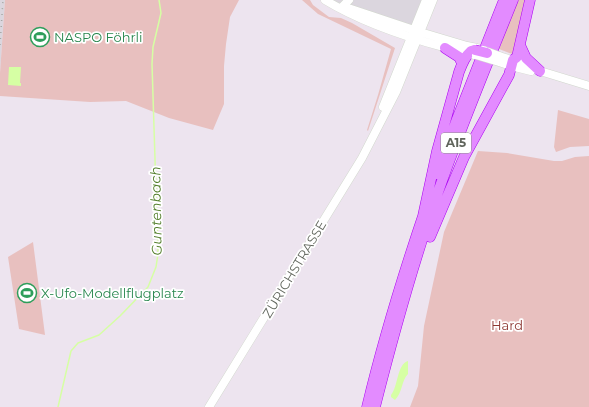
<svg xmlns="http://www.w3.org/2000/svg" width="589" height="407" viewBox="0 0 589 407" font-family="Montserrat,sans-serif">
<rect width="100%" height="100%" fill="#ede4ef"/>
<path fill="#dbd6de" d="M0 0H5L0 73Z
M325 0H425L414 30Z"/>
<path fill="#e8c0bf" d="M5 0H239L230 17 226 44 224 66V104L213 130 169 118 126 101 90 102 0 96V73Z
M302 0H310L313 5 329 17 341 18 352 23 395 48 368 131 367 130 378 95 391 49 318 14Z
M518 0H528L515 55 499 49Z
M558 110 589 119V146L570 147 556 152 554 147Z
M478 151 507 153 554 161H562L575 157 589 156V407H410L418 386 424 326 444 232Z
M33 242 45 335 19 329 8 257Z"/>
<path fill="#d6ffa4" d="M9 67H21L20 83H21V86L8 85Z
M408 361V374C401 381 403 392 395 400L391 397V395C398 387 397 364 408 361Z"/>
<g fill="none" stroke-linecap="round" stroke-linejoin="round">
<path stroke="#d6ffa4" stroke-width="1.5" d="M58 407 71 351 78 343 99 335 120 316 148 287 156 267 158 254 152 64 153 47 161 13 159 0"/>
<g stroke="#d2d8ce" stroke-width="9">
<path id="secondary" d="M325 0C361 22 403 36 443 47 453 50 464 52 474 55
M341 8 349 0
M348 8 420 32 467 46 477 48
M499 56 521 63 540 71 589 86
M499 62 511 66 531 71
M383 107 426 0
M209 407 362 158 396 92 433 0"/>
</g>
<g stroke="#ab00f3" stroke-width="11">
<path id="highway" d="M520 45 526 58 540 71
M445 48 459 57 462 63
M437 174 457 119 504 0
M423 216 437 151 459 72C462 64 465 56 471 51L475 50
M430 237 464 157 509 75 513 60 517 57 530 0
M367 407C383 340 403 275 425 210
M375 407C393 336 413 264 437 195 460 129 487 65 513 0"/>
</g>
<use href="#secondary" stroke="#fff" stroke-width="8"/>
<use href="#highway" stroke="#e38bff" stroke-width="10"/>
<path stroke="#a7a9a6" stroke-width="1.5" stroke-dasharray="1 5" stroke-linecap="butt" d="M0 45 3 0"/>
<g stroke="#d2d8ce" stroke-width="9" stroke-linecap="butt">
<path id="secondary-bridge" d="M483 50 499 56
M476 55 499 62"/>
</g>
<g stroke="#ab00f3" stroke-width="11" stroke-linecap="butt">
<path id="highway-bridge" d="M475 50 487 53"/>
</g>
<use href="#secondary-bridge" stroke="#fff" stroke-width="8"/>
<use href="#highway-bridge" stroke="#e38bff" stroke-width="10"/>
</g>
<defs>
<g id="stadium-ring" transform="scale(1)"><circle r="9.5" fill="#fff" stroke="#2e9e5b" stroke-width="1.5"/><path d="M0-5a6.5 5 0 1 0 0 10a6.5 5 0 1 0 0-10ZM-3.5-1.8h7v3.6h-7Z" fill="#2e9e5b"/></g>
</defs>
<g fill-rule="evenodd">
<use href="#stadium-ring" x="40" y="37"/>
<use href="#stadium-ring" x="27" y="293"/>
</g>
<g text-anchor="middle" stroke-width="3.5" stroke-linejoin="round" paint-order="stroke">
<rect fill="#fff" stroke="#90938d" stroke-width="1" x="441" y="133" width="30" height="20" rx="3"/>
<g font-size="12" font-weight="bold" fill="#60655c">
<text x="456" y="147">A15</text>
</g>
<g font-size="13" fill="#27864d" stroke="#fff" text-anchor="start">
<text x="54" y="42">NASPO Föhrli</text>
<text x="41" y="298">X-Ufo-Modellflugplatz</text>
</g>
<g font-size="13" fill="#60655c" stroke="#fff">
<text transform="translate(294 269) rotate(-59)" y="5">ZÜRICHSTRASSE</text>
</g>
<g font-size="13" fill="#8d3833" stroke="#fff">
<text x="507" y="330">Hard</text>
</g>
<g font-size="14" font-style="italic" fill="#547f2d" stroke="#fff">
<text transform="translate(156 211) rotate(-91)" y="5">Guntenbach</text>
</g>
</g>
</svg>
